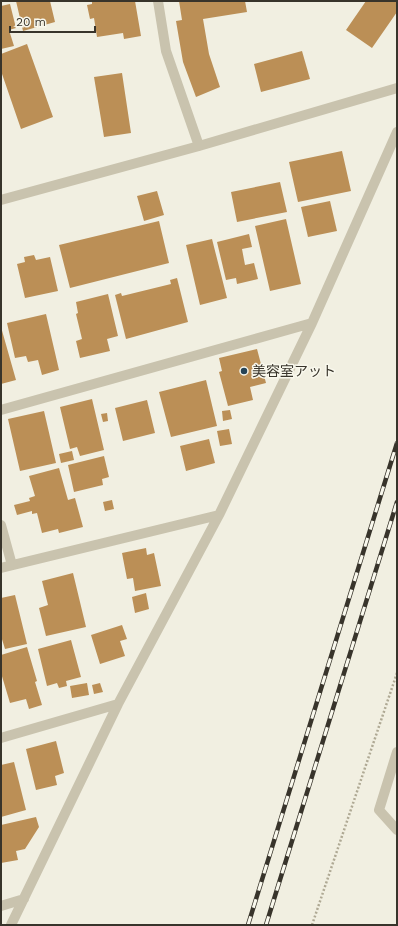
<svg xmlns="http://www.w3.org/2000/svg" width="398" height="926" viewBox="0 0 398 926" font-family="'Work Sans','Noto Sans JP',sans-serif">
<rect width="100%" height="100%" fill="#f1efe1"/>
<path fill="#bb8f56" d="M16 1H50L55 22 23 31Z
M92 1H135L141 36 124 39 123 33 97 37 94 18 90 19 87 5 92 4Z
M179 1H245L247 12 203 19 209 54 220 87 196 97 183 62 176 21 182 20Z
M366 1H397V12L372 48 346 30Z
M10 4 16 28 9 30 14 46 1 49V6Z
M27 44 53 117 21 129 1 71V54Z
M302 51 310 79 261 92 254 64Z
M122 73 131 133 104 137 94 77Z
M342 151 351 191 298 202 289 162Z
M280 182 287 212 237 222 231 192Z
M157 191 164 215 144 221 137 196Z
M330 201 337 231 308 237 301 207Z
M286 219 301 284 270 291 255 226Z
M159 221 169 263 70 288 59 245Z
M249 234 252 247 242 249 245 265 254 263 258 279 237 284 236 278 226 280 217 242Z
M212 239 227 298 200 305 186 245Z
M34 255 36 260 50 257 58 291 25 298 17 264 25 262 24 257Z
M177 278 188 322 126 339 115 295 121 293 122 296 171 284 170 280Z
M108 294 118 336 107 339 110 351 80 358 76 341 82 339 76 314 78 313 76 302Z
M46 314 59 370 42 375 38 360 28 362 26 356 15 358 7 323Z
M1 327 16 380 1 384Z
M257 349 266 383 250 387 253 400 228 406 219 372 222 371 219 358Z
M206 380 217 426 171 437 159 392Z
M92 399 104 450 80 456 77 447 70 449 60 407Z
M147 400 155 433 123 441 115 408Z
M230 410 232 419 223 421 222 411Z
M44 411 56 463 20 471 8 419Z
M107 413 108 421 103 422 101 414Z
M229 429 232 444 220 446 217 431Z
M209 439 215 463 186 471 180 446Z
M72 451 74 460 61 463 59 454Z
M104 456 109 477 102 479 103 485 74 492 68 465Z
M59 468 68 500 75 498 83 527 59 533 58 529 42 533 37 513 32 514V511L17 515 14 505 30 501 29 498 35 496 29 476Z
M112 500 114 509 105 511 103 502Z
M146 548 147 555 154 553 161 586 135 591 133 578 127 579 122 553Z
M73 573 86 627 46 636 39 608 48 605 42 581Z
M146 593 149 609 135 613 132 597Z
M15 595 27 644 5 649 1 636V598Z
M122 625 127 639 120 641 125 656 100 664 91 635Z
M71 640 81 677 66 681 67 686 59 688 57 683 47 686 38 649Z
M27 647 37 681 35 682 42 705 29 709 26 699 10 703 1 673V655Z
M87 683 89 695 72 698 70 686Z
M100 683 103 692 94 694 92 685Z
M56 741 64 773 55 776 57 785 36 790 26 749Z
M14 762 26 810 1 817V765Z
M36 817 39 827 25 849 16 851 18 860 1 863V825Z"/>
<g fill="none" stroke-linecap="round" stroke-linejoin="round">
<path stroke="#afa994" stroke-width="2.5" stroke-dasharray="2 2" stroke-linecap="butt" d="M312 925 397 673"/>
<path stroke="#c9c3ae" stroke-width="10" d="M158 1 166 51 199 146
M1 200 199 146 397 88
M1 410 312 323
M1 525 12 565
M1 568 219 515
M1 738 118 704
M397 752 379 810 397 830
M1 906 24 899
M11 925 118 704 219 515 312 323 397 132"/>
<g stroke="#38342b" stroke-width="4.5">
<path id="rail" d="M248 925 397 443
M266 925 397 502"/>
</g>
<use href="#rail" stroke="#f9f8ed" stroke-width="3" stroke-dasharray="9" stroke-linecap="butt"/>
</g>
<circle fill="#254356" stroke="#f9f8ed" stroke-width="1.5" cx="244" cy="371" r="4"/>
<g text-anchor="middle" stroke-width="3" stroke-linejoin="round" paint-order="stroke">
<g font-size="14" fill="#38342b" stroke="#f9f8ed" text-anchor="start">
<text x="252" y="376">美容室アット</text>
</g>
</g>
<rect width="398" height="926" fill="none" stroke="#38342b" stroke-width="4"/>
<path d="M10 26v6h85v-6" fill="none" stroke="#38342b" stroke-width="2"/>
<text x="16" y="26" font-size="12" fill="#38342b" stroke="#f9f8ed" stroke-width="3" paint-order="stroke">20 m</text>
</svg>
